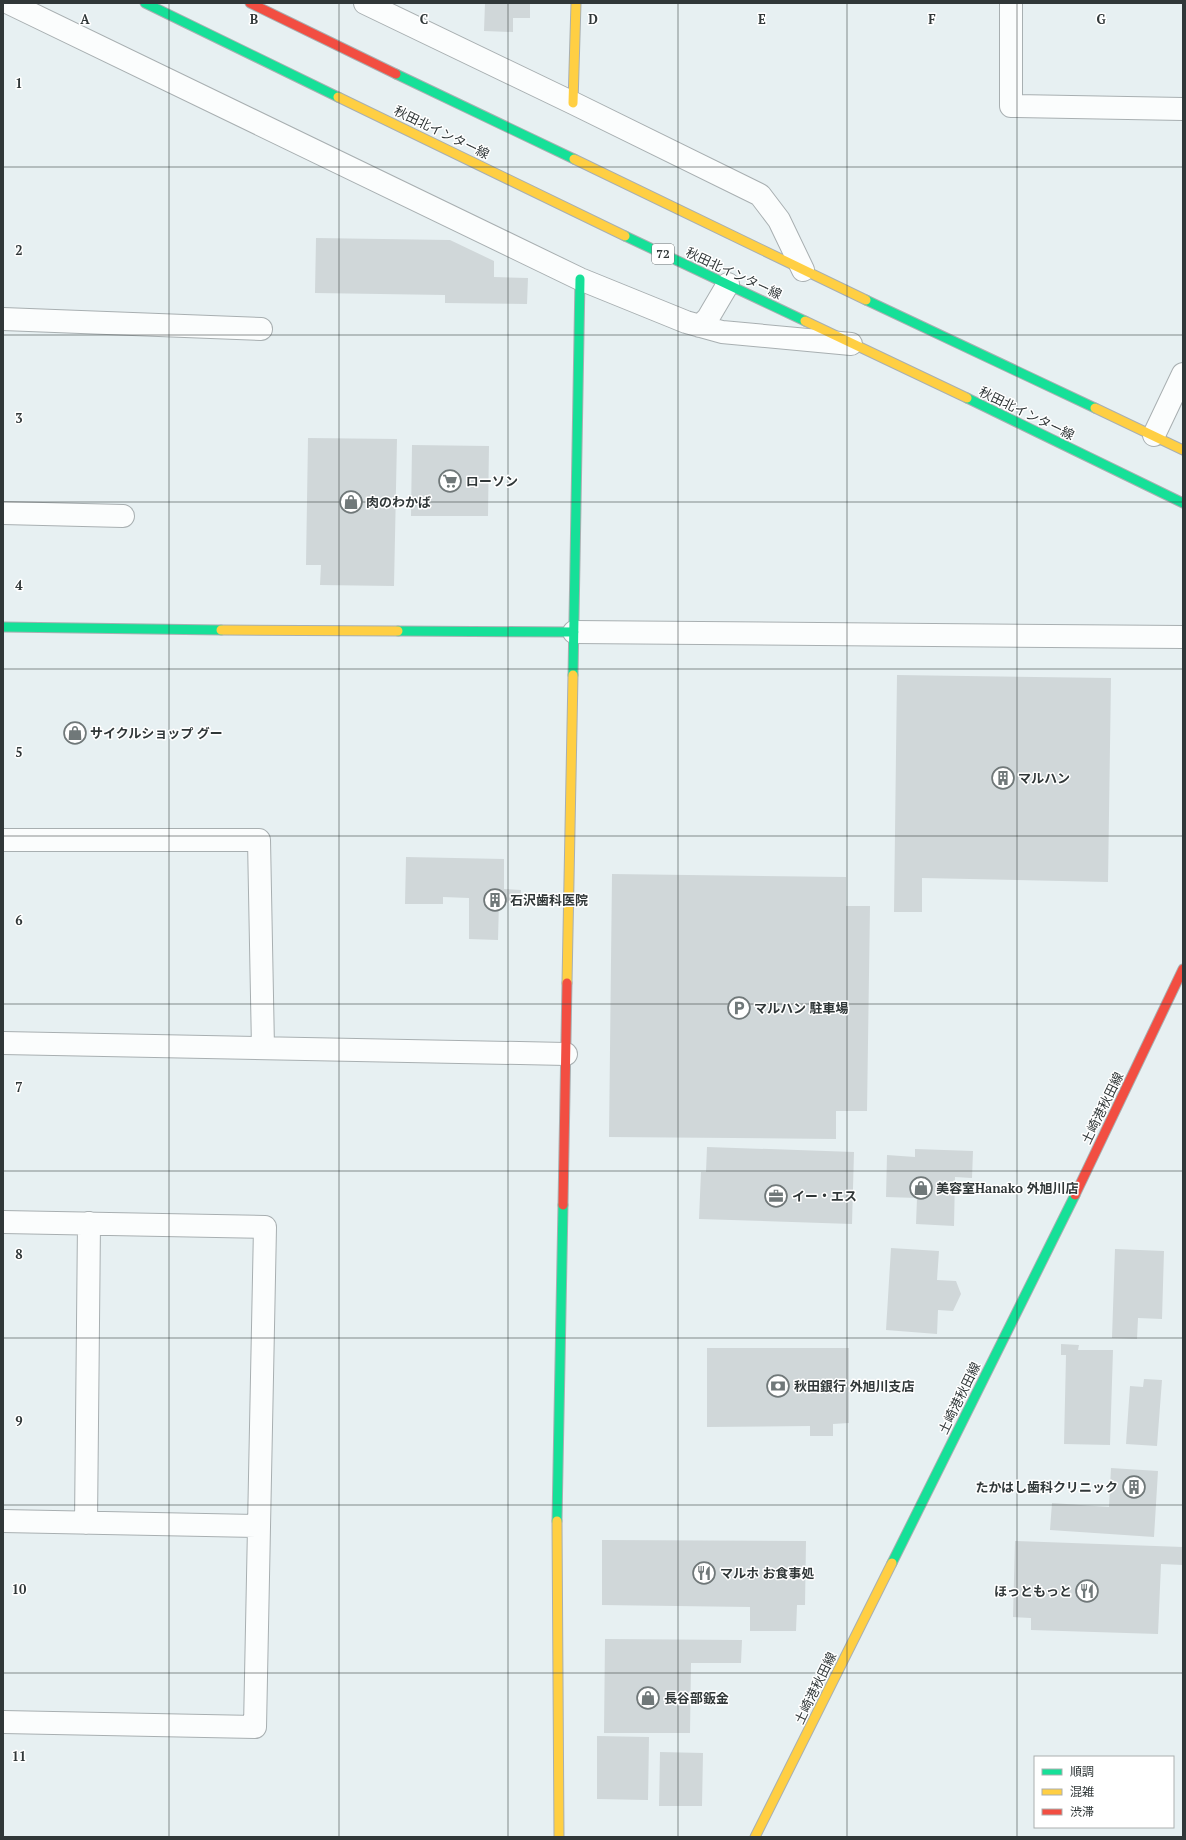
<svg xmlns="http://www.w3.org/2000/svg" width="1186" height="1840" viewBox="0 0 1186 1840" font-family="'PT Serif','Noto Sans JP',serif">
<rect width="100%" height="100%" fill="#e7f0f2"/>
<path fill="#d0d7d9" d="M485 3H530V18H513V32L484 31Z
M316 238 450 240 494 261V277L528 278 527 304 445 303V295L315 293Z
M308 438 397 439 394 586 320 585 321 565H306Z
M412 445 489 446 488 516H411Z
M897 675 1111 678 1108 882 922 878V912H894Z
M406 857 504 859V889L521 890 520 903 499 902 498 940 469 939V898L443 897V904H405Z
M612 874 846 877V906H870L867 1111H836V1139L609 1137Z
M707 1147 854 1152 852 1224 699 1219 701 1172H706Z
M915 1149 973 1151 972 1178 955 1177 954 1226 916 1224 917 1198 886 1197 887 1155 915 1157Z
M891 1248 939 1251 937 1280 956 1281 961 1294 953 1311 938 1310 937 1334 886 1330Z
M1115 1249 1164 1251 1162 1319 1138 1318 1137 1339 1112 1338Z
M1061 1344 1079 1345 1078 1350H1113L1110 1445 1064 1444 1066 1355H1061Z
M707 1348H849V1423L833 1424V1436H810V1426L707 1427Z
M1144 1379 1162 1380 1157 1446 1126 1444 1130 1386 1143 1387Z
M1111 1468 1158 1471 1154 1537 1050 1530 1052 1503 1109 1507Z
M602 1540 806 1541 805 1605H797L796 1631H750V1607L602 1605Z
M1015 1541 1183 1547V1565L1161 1564 1158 1634 1031 1630V1618L1013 1617Z
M605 1639 742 1640 741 1663H691L690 1733H604Z
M597 1736 649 1737 648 1800 597 1799Z
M660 1752 703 1753 702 1806H659Z"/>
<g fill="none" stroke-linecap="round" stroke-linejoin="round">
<g stroke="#a8afb1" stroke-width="24">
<path id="street" d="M9 3 580 279 686 322 722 332 851 344
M365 3 573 103 760 195 779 220 803 270
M1011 3V106L1183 109
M3 319 261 329
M700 326 708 318 728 284
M1154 435 1183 374
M3 513 123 516
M574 632 1183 637
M3 840H259L263 1048
M3 1043 566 1054
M3 1222 265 1227 255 1727 3 1722
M3 1521 259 1526
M86 1523 89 1223"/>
</g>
<g stroke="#a8afb1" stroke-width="11">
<path id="fast" d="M145 3 338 97
M396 74 574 159
M625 236 805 321
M866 300 1095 408
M967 398 1183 503
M3 627 221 630
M398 631 574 632
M573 675 580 279
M557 1521 563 1205
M892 1563 1075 1195"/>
</g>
<g stroke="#a8afb1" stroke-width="11">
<path id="slow" d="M338 97 625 236
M573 103 576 3
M574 159 866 300
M805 321 967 398
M1095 408 1183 450
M221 630 398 631
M567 983 573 675
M557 1521 559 1837
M755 1837 892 1563"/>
</g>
<g stroke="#a8afb1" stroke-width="11">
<path id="jam" d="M250 3 396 74
M1075 1195 1183 969
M563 1205 567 983"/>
</g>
<use href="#street" stroke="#fbfdfd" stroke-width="22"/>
<use href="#fast" stroke="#16e098" stroke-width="9"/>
<use href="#slow" stroke="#ffcf43" stroke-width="9"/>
<use href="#jam" stroke="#f24e42" stroke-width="9"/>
</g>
<path fill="none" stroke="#303738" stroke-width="1" stroke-opacity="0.55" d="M169 3V1837M339 3V1837M508 3V1837M678 3V1837M847 3V1837M1017 3V1837M3 167H1183M3 335H1183M3 502H1183M3 669H1183M3 836H1183M3 1004H1183M3 1171H1183M3 1338H1183M3 1505H1183M3 1673H1183"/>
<defs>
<g id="supermarket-ring" transform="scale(1.15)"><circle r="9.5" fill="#fff" stroke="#707879" stroke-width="1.5"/><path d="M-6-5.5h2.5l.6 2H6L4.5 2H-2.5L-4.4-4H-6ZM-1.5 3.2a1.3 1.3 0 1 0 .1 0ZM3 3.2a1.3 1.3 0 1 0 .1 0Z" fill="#707879"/></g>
<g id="shop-ring" transform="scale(1.15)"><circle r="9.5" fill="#fff" stroke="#707879" stroke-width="1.5"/><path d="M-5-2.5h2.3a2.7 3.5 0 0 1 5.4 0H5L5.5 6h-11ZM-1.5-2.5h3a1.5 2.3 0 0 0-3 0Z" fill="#707879"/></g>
<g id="building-ring" transform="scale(1.15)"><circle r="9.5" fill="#fff" stroke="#707879" stroke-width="1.5"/><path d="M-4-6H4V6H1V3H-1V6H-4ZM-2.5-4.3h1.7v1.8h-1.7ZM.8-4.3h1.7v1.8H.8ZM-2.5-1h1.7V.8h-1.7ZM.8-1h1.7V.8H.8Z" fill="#707879"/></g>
<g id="parking-ring" transform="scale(1.15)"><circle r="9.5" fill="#fff" stroke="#707879" stroke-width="1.5"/><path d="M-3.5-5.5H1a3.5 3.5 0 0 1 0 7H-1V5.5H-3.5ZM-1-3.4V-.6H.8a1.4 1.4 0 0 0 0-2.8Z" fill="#707879"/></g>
<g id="office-ring" transform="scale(1.15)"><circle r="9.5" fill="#fff" stroke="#707879" stroke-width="1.5"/><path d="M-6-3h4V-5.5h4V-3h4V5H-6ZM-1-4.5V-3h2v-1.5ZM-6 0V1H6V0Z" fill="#707879"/></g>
<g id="bank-ring" transform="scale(1.15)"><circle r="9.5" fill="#fff" stroke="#707879" stroke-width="1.5"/><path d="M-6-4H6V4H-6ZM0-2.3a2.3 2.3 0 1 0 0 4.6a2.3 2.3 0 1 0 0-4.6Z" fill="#707879"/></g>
<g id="restaurant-ring" transform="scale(1.15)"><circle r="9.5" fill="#fff" stroke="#707879" stroke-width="1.5"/><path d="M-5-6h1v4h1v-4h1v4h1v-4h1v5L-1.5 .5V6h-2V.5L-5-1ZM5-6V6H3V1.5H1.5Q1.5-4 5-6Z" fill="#707879"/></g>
</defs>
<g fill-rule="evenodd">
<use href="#supermarket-ring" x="450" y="481"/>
<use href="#shop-ring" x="351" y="502"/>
<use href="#shop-ring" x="75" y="733"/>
<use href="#building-ring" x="1003" y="778"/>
<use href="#building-ring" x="495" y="900"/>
<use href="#parking-ring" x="739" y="1008"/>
<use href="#shop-ring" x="921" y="1188"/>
<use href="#office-ring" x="776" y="1196"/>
<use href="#bank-ring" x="778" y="1386"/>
<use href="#building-ring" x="1134" y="1487"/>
<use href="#restaurant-ring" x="704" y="1573"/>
<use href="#restaurant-ring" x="1087" y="1591"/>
<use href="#shop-ring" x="648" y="1698"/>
</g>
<g text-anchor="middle" stroke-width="3" stroke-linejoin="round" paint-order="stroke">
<rect fill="#fff" stroke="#6e7374" stroke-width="1" x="652" y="244" width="22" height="20" rx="3"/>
<g font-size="12" font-weight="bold" fill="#303738">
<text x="663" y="258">72</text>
</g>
<g font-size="13" fill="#303738" stroke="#fff">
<text transform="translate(442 132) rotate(26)" y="5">秋田北インター線</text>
<text transform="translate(734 273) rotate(25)" y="5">秋田北インター線</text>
<text transform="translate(1027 413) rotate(26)" y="5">秋田北インター線</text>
<text transform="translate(1102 1108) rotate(-64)" y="5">土崎港秋田線</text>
<text transform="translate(959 1398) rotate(-64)" y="5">土崎港秋田線</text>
<text transform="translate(815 1688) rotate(-64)" y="5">土崎港秋田線</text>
</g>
<g font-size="13" font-weight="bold" fill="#303738" stroke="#fff" text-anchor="start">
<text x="466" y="486">ローソン</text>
<text x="366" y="507">肉のわかば</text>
<text x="90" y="738">サイクルショップ グー</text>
<text x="1018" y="783">マルハン</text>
<text x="510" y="905">石沢歯科医院</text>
<text x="754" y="1013">マルハン 駐車場</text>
<text x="936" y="1193">美容室Hanako 外旭川店</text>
<text x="792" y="1201">イー・エス</text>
<text x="794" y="1391">秋田銀行 外旭川支店</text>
<text x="1118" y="1492" text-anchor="end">たかはし歯科クリニック</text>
<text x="720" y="1578">マルホ お食事処</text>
<text x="1072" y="1596" text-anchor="end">ほっともっと</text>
<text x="664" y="1703">長谷部鈑金</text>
</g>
</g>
<g font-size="13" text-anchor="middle" font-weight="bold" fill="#303738" stroke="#fff" stroke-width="3" stroke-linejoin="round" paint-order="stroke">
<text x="85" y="24">A</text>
<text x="254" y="24">B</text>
<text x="424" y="24">C</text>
<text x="593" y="24">D</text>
<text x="762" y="24">E</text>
<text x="932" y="24">F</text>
<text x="1101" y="24">G</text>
<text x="19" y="88">1</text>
<text x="19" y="255">2</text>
<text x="19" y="423">3</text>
<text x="19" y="590">4</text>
<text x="19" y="757">5</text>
<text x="19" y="925">6</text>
<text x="19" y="1092">7</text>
<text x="19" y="1259">8</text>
<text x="19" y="1426">9</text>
<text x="19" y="1594">10</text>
<text x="19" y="1761">11</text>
</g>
<rect width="1186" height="1840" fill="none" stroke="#303738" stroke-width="8"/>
<rect x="1034" y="1756" width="140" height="72" fill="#ffffff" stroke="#acafaf"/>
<rect x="1042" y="1769" width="20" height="6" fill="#16e098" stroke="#acafaf"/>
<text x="1070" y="1776" font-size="12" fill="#303738">順調</text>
<rect x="1042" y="1789" width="20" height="6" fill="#ffcf43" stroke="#acafaf"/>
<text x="1070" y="1796" font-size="12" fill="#303738">混雑</text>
<rect x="1042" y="1809" width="20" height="6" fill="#f24e42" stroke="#acafaf"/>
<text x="1070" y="1816" font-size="12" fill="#303738">渋滞</text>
</svg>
